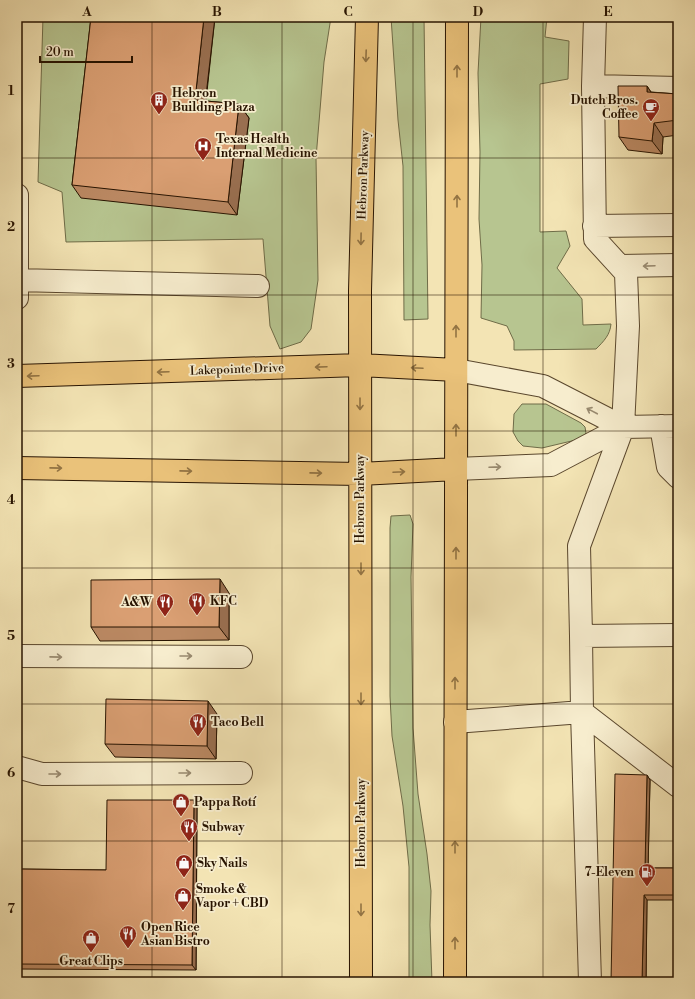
<svg xmlns="http://www.w3.org/2000/svg" width="695" height="999" viewBox="0 0 695 999" font-family="'Libre Bodoni',serif">
<rect width="100%" height="100%" fill="#f3e4b4"/>
<filter id="stains"><feTurbulence type="fractalNoise" baseFrequency=".005" numOctaves="4"/><feColorMatrix values="0 0 0 0 .2 0 0 0 0 .09 0 0 0 0 .02 0 0 0 .5 -.17"/></filter>
<radialGradient id="worn" r=".72"><stop offset=".6" stop-color="#630" stop-opacity="0"/><stop offset="1" stop-color="#630" stop-opacity=".3"/></radialGradient>
<path fill="#b7c590" stroke="#6f6c48" d="M43 17H331L324 62 316 158 318 280 311 329 301 342 280 349 270 326 263 239 66 242 62 192 38 182Z
M391 17H424L428 319 404 320 403 166 398 120Z
M481 17H547L545 37 569 41 568 79 540 84V232L566 231 570 246 557 268 582 299 583 325 611 324C610 335 604 341 596 349L514 350V341L507 326 481 318 482 265 479 219 480 152 478 73Z
M522 404H546L581 423 585 427 586 433 580 439 542 448 523 446 518 441 513 432 514 414Z
M410 515 413 524 411 577 413 728 418 794 427 854 431 891 430 925 432 982H409V867L403 806 392 736 390 696V528L391 516Z"/>
<g fill="none" stroke-linecap="round" stroke-linejoin="round">
<g stroke="#5a472d" stroke-width="24">
<path id="minor" d="M595 17 593 86 595 239 626 273 628 326 623 427 579 546 581 636 678 635
M593 86 678 88
M17 195V298
M594 226 678 225
M620 266 678 265
M17 280 258 286
M661 426 668 467 678 477
M623 427 678 426
M456 469 551 465 623 427 543 386 456 370
M17 656 241 657
M455 722 582 712 581 636
M17 767 42 774 241 773
M590 982 582 712 678 786"/>
</g>
<g stroke="#271300" stroke-width="24">
<path id="major" d="M17 376 360 365 456 370
M17 468 360 474 456 469
M361 982 360 291 367 17
M455 982 457 17"/>
</g>
<use href="#minor" stroke="#f7edce" stroke-width="22"/>
<use href="#major" stroke="#eac27a" stroke-width="22"/>
</g>
<path fill="#bb8963" stroke="#271300" d="M91 17H215L206 101 239 104 249 118 237 215 81 198 72 185Z
M647 86 651 92 678 94V135L663 137 662 154 628 150 619 137Z
M229 593V640L100 641 91 627Z
M217 714 216 759 115 757 105 744Z
M647 775 650 780 648 868H678V900H647L646 982H611Z
M197 805 196 970 17 969V869L106 870Z"/>
<path fill="#996f50" stroke="#271300" d="M204 17H215L204 113 195 100Z
M647 86 656 100 647 92Z
M239 104 249 118 237 215 228 202Z
M654 123 663 137 662 154 652 141Z
M220 579 229 593V640L219 627Z
M208 701 217 714 216 759 207 746Z
M647 775 650 780 648 873 645 868Z
M194 800 197 805 196 970 192 965Z
M644 895 647 900 646 982H642Z"/>
<path fill="#da9f73" stroke="#271300" d="M91 17H204L195 100 239 104 228 202 72 185Z
M618 86H647V92L678 94V120L654 123 652 141 619 137Z
M675 277H678V361H676Z
M220 579 219 627H91V580Z
M106 699 208 701 207 746 105 744Z
M615 774 647 775 645 868H678V895H644L642 982H611Z
M107 800H194L192 965 17 964V869L106 870Z"/>
<defs><path id="oneway-shaft" d="M-6 0H5M1.5-3L5.5 0L1.5 3" fill="none" stroke-width="1.6" stroke-linecap="round" stroke-linejoin="round"/></defs>
<g stroke="#927343">
<use href="#oneway-shaft" transform="translate(366 56) rotate(92)"/>
<use href="#oneway-shaft" transform="translate(457 71) rotate(-90)"/>
<use href="#oneway-shaft" transform="translate(457 201) rotate(-90)"/>
<use href="#oneway-shaft" transform="translate(361 239) rotate(91)"/>
<use href="#oneway-shaft" transform="translate(456 331) rotate(-90)"/>
<use href="#oneway-shaft" transform="translate(321 367) rotate(178)"/>
<use href="#oneway-shaft" transform="translate(417 368) rotate(-177)"/>
<use href="#oneway-shaft" transform="translate(163 372) rotate(178)"/>
<use href="#oneway-shaft" transform="translate(33 376) rotate(178)"/>
<use href="#oneway-shaft" transform="translate(360 404) rotate(90)"/>
<use href="#oneway-shaft" transform="translate(456 430) rotate(-90)"/>
<use href="#oneway-shaft" transform="translate(56 468) rotate(1)"/>
<use href="#oneway-shaft" transform="translate(186 471) rotate(1)"/>
<use href="#oneway-shaft" transform="translate(399 472) rotate(-3)"/>
<use href="#oneway-shaft" transform="translate(316 473) rotate(1)"/>
<use href="#oneway-shaft" transform="translate(456 553) rotate(-90)"/>
<use href="#oneway-shaft" transform="translate(361 569) rotate(90)"/>
<use href="#oneway-shaft" transform="translate(455 683) rotate(-90)"/>
<use href="#oneway-shaft" transform="translate(361 699) rotate(90)"/>
<use href="#oneway-shaft" transform="translate(455 847) rotate(-90)"/>
<use href="#oneway-shaft" transform="translate(361 910) rotate(90)"/>
<use href="#oneway-shaft" transform="translate(455 943) rotate(-90)"/>
</g>
<g stroke="#998b71">
<use href="#oneway-shaft" transform="translate(649 266) rotate(178)"/>
<use href="#oneway-shaft" transform="translate(592 411) rotate(-152)"/>
<use href="#oneway-shaft" transform="translate(495 467) rotate(-2)"/>
<use href="#oneway-shaft" transform="translate(186 656)"/>
<use href="#oneway-shaft" transform="translate(56 657) rotate(1)"/>
<use href="#oneway-shaft" transform="translate(185 773)"/>
<use href="#oneway-shaft" transform="translate(55 774)"/>
</g>
<path fill="none" stroke="#271300" stroke-width="1" stroke-opacity="0.55" d="M152 17V982M282 17V982M413 17V982M543 17V982M17 158H678M17 295H678M17 431H678M17 568H678M17 704H678M17 841H678"/>
<defs>
<g id="building-pin" transform="scale(0.9)"><path d="M0 17L-7.5 6A9.5 9.5 0 1 1 7.5 6Z" fill="#8f2418" stroke="#f7edce"/><path d="M-4-6H4V6H1V3H-1V6H-4ZM-2.5-4.3h1.7v1.8h-1.7ZM.8-4.3h1.7v1.8H.8ZM-2.5-1h1.7V.8h-1.7ZM.8-1h1.7V.8H.8Z" fill="#fff"/></g>
<g id="cafe-pin" transform="scale(0.9)"><path d="M0 17L-7.5 6A9.5 9.5 0 1 1 7.5 6Z" fill="#8f2418" stroke="#f7edce"/><path d="M-5.5-4.5H6V0H3Q3 3.5 0 3.5H-2.5Q-5.5 3.5-5.5 0ZM3-3.2v2h1.7v-2ZM-6 4.5H4V6H-6Z" fill="#fff"/></g>
<g id="hospital-pin" transform="scale(0.9)"><path d="M0 17L-7.5 6A9.5 9.5 0 1 1 7.5 6Z" fill="#8f2418" stroke="#f7edce"/><path d="M-5-5h3v3.5h4V-5h3V5h-3V1.5h-4V5h-3Z" fill="#fff"/></g>
<g id="restaurant-pin" transform="scale(0.9)"><path d="M0 17L-7.5 6A9.5 9.5 0 1 1 7.5 6Z" fill="#8f2418" stroke="#f7edce"/><path d="M-5-6h1v4h1v-4h1v4h1v-4h1v5L-1.5 .5V6h-2V.5L-5-1ZM5-6V6H3V1.5H1.5Q1.5-4 5-6Z" fill="#fff"/></g>
<g id="shop-pin" transform="scale(0.9)"><path d="M0 17L-7.5 6A9.5 9.5 0 1 1 7.5 6Z" fill="#8f2418" stroke="#f7edce"/><path d="M-5-2.5h2.3a2.7 3.5 0 0 1 5.4 0H5L5.5 6h-11ZM-1.5-2.5h3a1.5 2.3 0 0 0-3 0Z" fill="#fff"/></g>
<g id="fuel-pin" transform="scale(0.9)"><path d="M0 17L-7.5 6A9.5 9.5 0 1 1 7.5 6Z" fill="#8f2418" stroke="#f7edce"/><path d="M-5.5-6h7V0h2V4h1.3V-2.5L3-4.5l.8-.8L6-3V5H2.5V1h-1V6h-7ZM-4.2-4.7v3.2H.2V-4.7Z" fill="#fff"/></g>
</defs>
<g fill-rule="evenodd">
<use href="#building-pin" x="159" y="100"/>
<use href="#cafe-pin" x="651" y="107"/>
<use href="#hospital-pin" x="203" y="146"/>
<use href="#restaurant-pin" x="197" y="601"/>
<use href="#restaurant-pin" x="165" y="602"/>
<use href="#restaurant-pin" x="198" y="722"/>
<use href="#shop-pin" x="181" y="802"/>
<use href="#restaurant-pin" x="189" y="827"/>
<use href="#shop-pin" x="184" y="863"/>
<use href="#fuel-pin" x="647" y="872"/>
<use href="#shop-pin" x="183" y="896"/>
<use href="#restaurant-pin" x="128" y="934"/>
<use href="#shop-pin" x="91" y="938"/>
</g>
<g text-anchor="middle" stroke-width="3.5" stroke-linejoin="round" paint-order="stroke">
<g font-size="12" font-weight="bold" fill="#271300" stroke="#f7edce" text-anchor="start">
<text x="172" y="97">Hebron<tspan x="172" dy="14">Building Plaza</tspan></text>
<text x="638" y="104" text-anchor="end">Dutch Bros.<tspan x="638" dy="14">Coffee</tspan></text>
<text x="216" y="143">Texas Health<tspan x="216" dy="14">Internal Medicine</tspan></text>
<text x="210" y="605">KFC</text>
<text x="152" y="606" text-anchor="end">A&amp;W</text>
<text x="211" y="726">Taco Bell</text>
<text x="194" y="806">Pappa Rotí</text>
<text x="202" y="831">Subway</text>
<text x="197" y="867">Sky Nails</text>
<text x="634" y="876" text-anchor="end">7-Eleven</text>
<text x="196" y="893">Smoke &amp;<tspan x="196" dy="14">Vapor + CBD</tspan></text>
<text x="141" y="931">Open Rice<tspan x="141" dy="14">Asian Bistro</tspan></text>
<text x="91" y="965" text-anchor="middle">Great Clips</text>
</g>
<g font-size="12" fill="#271300" stroke="#f7edce">
<text transform="translate(363 175) rotate(-88)" y="4">Hebron Parkway</text>
<text transform="translate(237 369) rotate(-2)" y="4">Lakepointe Drive</text>
<text transform="translate(360 499) rotate(-90)" y="4">Hebron Parkway</text>
<text transform="translate(361 823) rotate(-90)" y="4">Hebron Parkway</text>
</g>
</g>
<rect width="695" height="999" fill="none" stroke="#f3e4b4" stroke-width="44"/>
<path d="M40 56v6h92v-6" fill="none" stroke="#271300" stroke-width="2"/>
<text x="46" y="56" font-size="12" fill="#271300" stroke="#f7edce" stroke-width="3" paint-order="stroke">20 m</text>
<rect x="22" y="22" width="651" height="955" fill="none" stroke="#271300" stroke-width="1.5"/>
<g font-size="13" text-anchor="middle" font-weight="bold" fill="#271300">
<text x="87" y="16">A</text>
<text x="217" y="16">B</text>
<text x="348" y="16">C</text>
<text x="478" y="16">D</text>
<text x="608" y="16">E</text>
<text x="11" y="95">1</text>
<text x="11" y="231">2</text>
<text x="11" y="368">3</text>
<text x="11" y="504">4</text>
<text x="11" y="640">5</text>
<text x="11" y="777">6</text>
<text x="11" y="913">7</text>
</g>
<rect width="100%" height="100%" filter="url(#stains)"/>
<rect width="100%" height="100%" fill="url(#worn)"/>
</svg>
